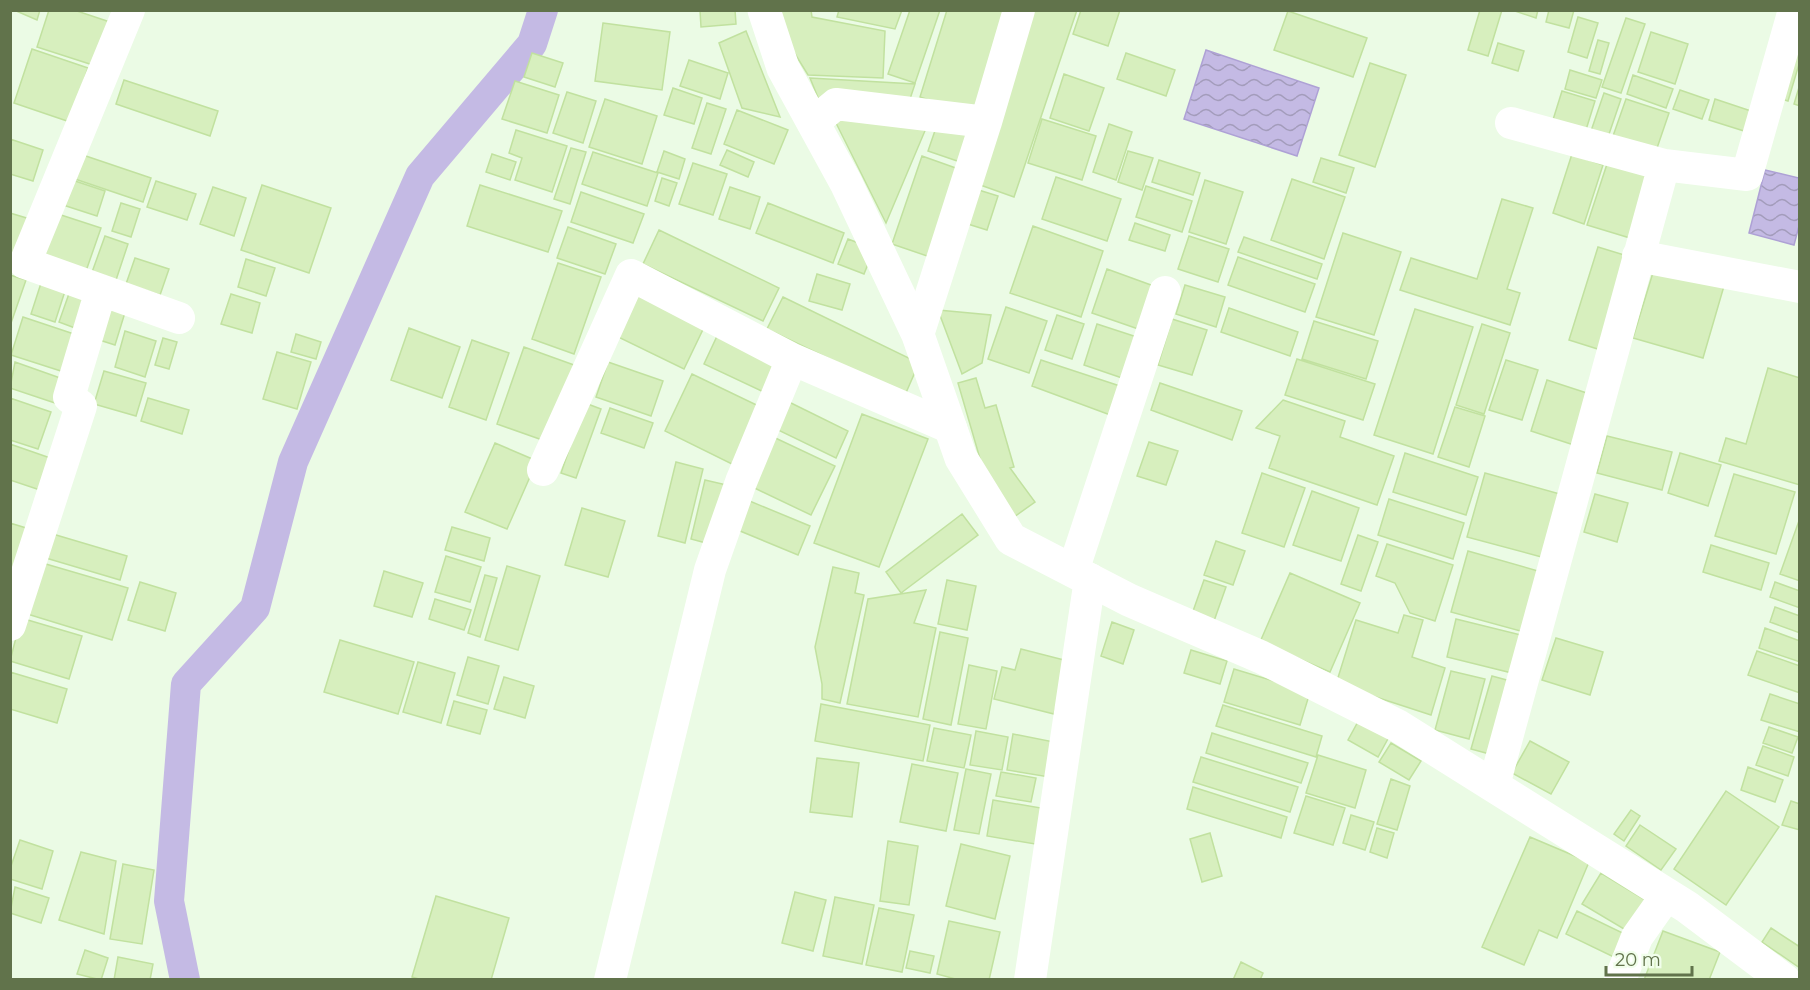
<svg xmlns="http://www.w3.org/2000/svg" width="1810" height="990" viewBox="0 0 1810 990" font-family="Montserrat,sans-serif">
<defs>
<pattern id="water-waves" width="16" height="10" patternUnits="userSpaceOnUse" patternTransform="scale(1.5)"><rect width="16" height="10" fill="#c4bae4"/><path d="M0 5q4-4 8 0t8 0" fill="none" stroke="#a39cbb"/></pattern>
</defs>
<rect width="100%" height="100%" fill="#ebfbe5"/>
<path fill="url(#water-waves)" stroke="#aea1d5" stroke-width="1.5" d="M1206 50 1319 88 1297 156 1184 119Z
M1765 170 1799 178V226L1794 245 1749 233Z"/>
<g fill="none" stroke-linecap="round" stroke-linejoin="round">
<path stroke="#c4bae4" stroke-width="30" d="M185 980 169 901 186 684 255 608 293 462 420 176 532 44 543 10"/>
</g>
<path fill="#d7efbe" stroke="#c1e19f" stroke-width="1.5" d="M14 10H40L37 20Z
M49 10H74L110 22 96 66 37 47Z
M700 10H735L736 24 701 27Z
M776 10H811L812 17 885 31 883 78 808 75 781 31Z
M839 10H902L895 29 837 17Z
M910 10H940L915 83 888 74Z
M947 10H1011L978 116 920 97Z
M1027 10H1077L1014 197 969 181Z
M1081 10H1120L1108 46 1073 34Z
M1480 10H1502L1488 56 1468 50Z
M1512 10H1538L1536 18Z
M1549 10H1574L1569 28 1546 22Z
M1288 11 1367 38 1353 77 1274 50Z
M1578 17 1598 23 1587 58 1568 52Z
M1626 18 1645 24 1621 93 1602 87Z
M603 23 670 32 662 90 595 81Z
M746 31 780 117 742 108 719 43Z
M1651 32 1688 44 1675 84 1638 72Z
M1598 40 1609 43 1600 74 1589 71Z
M1498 43 1524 51 1518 71 1492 63Z
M1790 46 1800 49V61L1788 101 1775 97Z
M32 49 88 68 70 122 14 103Z
M532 53 563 63 555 87 524 77Z
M1126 53 1175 70 1166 96 1117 79Z
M689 60 728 73 720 99 680 86Z
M1370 63 1406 75 1375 167 1339 155Z
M1570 70 1602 80 1596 98 1565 89Z
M1064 74 1104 88 1089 131 1050 118Z
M1633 75 1673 89 1666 108 1627 94Z
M810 78 915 84 908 105 819 100Z
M124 80 218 111 210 136 116 104Z
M515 81 559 95 547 133 502 119Z
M1800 84V106L1794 104Z
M673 88 702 98 694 124 664 115Z
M1680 90 1709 100 1702 119 1673 109Z
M1562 91 1595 101 1585 133 1552 123Z
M567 92 596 101 583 143 553 133Z
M1604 93 1621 99 1608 137 1591 131Z
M605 99 657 116 642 164 589 147Z
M1626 99 1669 113 1656 151 1613 136Z
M1715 99 1751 111 1744 131 1709 120Z
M707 103 726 109 711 154 692 148Z
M737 110 788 130 774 164 724 144Z
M832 115 927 126 886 223Z
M939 119 980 134 969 165 928 151Z
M1042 119 1096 136 1082 180 1028 163Z
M1109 124 1132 132 1116 180 1093 172Z
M516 130 567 146 552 192 515 180 522 158 509 153Z
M10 139 43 150 33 181 10 174Z
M571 148 586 152 570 204 554 199Z
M727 150 754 162 748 177 720 165Z
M664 151 685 159 679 179 657 172Z
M1128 151 1153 158 1142 190 1118 182Z
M593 152 658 173 647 206 582 184Z
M77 153 151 178 143 202 69 177Z
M492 154 516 162 510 180 486 172Z
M1572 154 1603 165 1584 224 1553 213Z
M922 156 967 172 936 259 892 244Z
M1321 158 1354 168 1346 193 1313 182Z
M1159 160 1200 173 1193 195 1152 182Z
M1608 161 1650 174 1630 238 1587 225Z
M693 163 727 174 713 215 679 204Z
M1056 177 1121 199 1107 241 1042 219Z
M662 178 677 183 669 206 655 201Z
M1292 179 1345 197 1324 259 1271 240Z
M72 180 105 191 97 216 63 205Z
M1205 180 1243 192 1226 244 1189 232Z
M156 181 196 194 187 220 147 207Z
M262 185 331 208 309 273 241 250Z
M480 185 562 211 548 252 467 226Z
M1146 186 1192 201 1182 232 1136 217Z
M213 187 246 198 234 236 200 224Z
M730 187 760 197 750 229 719 219Z
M969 187 998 196 987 230 958 221Z
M581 192 644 214 633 243 571 222Z
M1502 199 1533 208 1507 289 1520 293 1510 325 1400 290 1411 258 1477 279Z
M121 203 140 209 131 237 112 231Z
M768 203 844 233 833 263 756 233Z
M10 213 30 219 10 262Z
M58 214 101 228 86 271 44 257Z
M1135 223 1170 235 1165 251 1129 240Z
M1033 226 1103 251 1081 317 1010 293Z
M568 227 616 244 605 274 557 258Z
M659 230 779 288 763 321 643 264Z
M1343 233 1401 252 1374 335 1316 317Z
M105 236 128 244 115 283 91 275Z
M1189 236 1229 249 1218 282 1178 269Z
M1244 237 1322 264 1317 279 1238 252Z
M848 239 874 249 864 274 838 264Z
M1598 247 1634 258 1604 351 1569 340Z
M1238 257 1315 284 1305 312 1228 285Z
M135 258 169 269 160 295 126 284Z
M246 259 275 268 266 296 238 287Z
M558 263 601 277 574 354 532 339Z
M1655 266 1724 286 1703 358 1633 338Z
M1107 269 1162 289 1147 332 1092 313Z
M817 274 850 284 842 310 809 301Z
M10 275 26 280 10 326Z
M43 277 67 285 55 322 31 314Z
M1185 285 1225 297 1216 327 1176 314Z
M71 288 95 295 83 331 59 322Z
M637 288 707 321 684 369 614 335Z
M231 294 260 303 252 333 221 324Z
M783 297 919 363 905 395 767 329Z
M105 299 127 306 115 345 93 338Z
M1006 307 1047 321 1029 373 988 359Z
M1229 308 1298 332 1290 356 1221 332Z
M1415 309 1473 327 1433 454 1374 435Z
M938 310 991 315 982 363 962 374Z
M1057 315 1084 324 1072 359 1045 350Z
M23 317 77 335 64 372 11 355Z
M1172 319 1207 330 1192 375 1158 365Z
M1314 321 1378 341 1366 379 1302 359Z
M1097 324 1143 339 1128 380 1084 365Z
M1482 324 1510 333 1484 414 1456 405Z
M409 328 460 347 442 398 391 380Z
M125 331 156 341 145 377 115 367Z
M296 334 321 342 316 359 291 352Z
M718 334 780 364 766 393 704 364Z
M163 338 177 342 169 369 155 365Z
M472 340 509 353 486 420 449 407Z
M524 347 574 365 548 442 497 424Z
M277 352 311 362 297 409 263 399Z
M1297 359 1375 384 1363 420 1285 395Z
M1041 360 1123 387 1113 416 1032 386Z
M1506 360 1538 370 1522 420 1489 410Z
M15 362 63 379 55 403 10 388Z
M608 362 663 381 651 416 596 397Z
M1768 368 1800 378V485L1719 461 1726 438 1746 444Z
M104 371 146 383 136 416 94 404Z
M692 374 767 410 740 468 665 431Z
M976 378 985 408 996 405 1014 467 1010 468 1035 502 1014 517 985 476 958 383Z
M1547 380 1596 396 1580 447 1531 431Z
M1160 383 1242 411 1232 440 1151 410Z
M10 398 51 412 38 449 10 440Z
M148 398 189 410 182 434 141 421Z
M1283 400 1345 421 1340 437 1394 456 1377 505 1269 468 1280 436 1256 428Z
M789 402 848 431 836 458 776 429Z
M585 403 601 409 576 478 561 473Z
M1455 407 1485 416 1469 467 1438 457Z
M610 408 653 423 644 448 601 433Z
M862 414 928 439 879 567 814 543Z
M769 435 835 466 811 515 746 484Z
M1607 436 1672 452 1662 490 1597 473Z
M1149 442 1178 451 1166 485 1137 476Z
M495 443 537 461 507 529 465 512Z
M10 444 56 460 46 492 10 480Z
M1405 453 1478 477 1466 515 1393 492Z
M1680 453 1721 465 1708 506 1668 493Z
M676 462 703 469 685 543 658 536Z
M1262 473 1305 488 1284 547 1242 533Z
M1485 473 1567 496 1549 559 1467 537Z
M1734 474 1795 492 1776 554 1715 536Z
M705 480 731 486 717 546 691 539Z
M1312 491 1359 508 1341 561 1293 545Z
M1595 494 1628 503 1617 542 1584 532Z
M740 497 810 526 798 555 728 526Z
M1389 499 1464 523 1453 559 1378 535Z
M582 508 625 521 608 577 565 565Z
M962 514 978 535 901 593 886 572Z
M1800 518V581L1780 574Z
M10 523 36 531 10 587Z
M452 527 490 538 484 561 445 550Z
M46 532 127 556 120 580 39 556Z
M1358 535 1378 542 1361 591 1341 584Z
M1216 541 1245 551 1233 585 1204 575Z
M1387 544 1453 565 1435 621 1410 613 1395 583 1376 576Z
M1711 545 1769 563 1761 590 1703 572Z
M1468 551 1545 573 1528 633 1451 612Z
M446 556 481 567 470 602 435 592Z
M39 562 128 588 112 640 24 613Z
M507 566 540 576 518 650 485 640Z
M833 567 859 573 855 593 864 595 840 703 822 699V684L815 647Z
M384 571 423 583 412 617 374 606Z
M1290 573 1360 603 1330 672 1260 642Z
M485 575 497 578 480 637 468 633Z
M947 580 976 586 967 630 938 624Z
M1204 580 1226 587 1214 621 1192 614Z
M140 582 176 593 165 631 128 620Z
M1775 582 1800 591V608L1770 597Z
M926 590 914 623 936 628 918 717 847 704 868 599Z
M435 599 471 610 464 630 429 619Z
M1775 607 1800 616V633L1770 622Z
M1404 615 1423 620 1412 657 1445 668 1431 715 1336 684 1356 620 1398 633Z
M21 618 82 636 69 679 10 661Z
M1456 619 1521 635 1512 673 1447 657Z
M1112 622 1134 630 1123 664 1101 656Z
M1765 628 1800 641V662L1759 648Z
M940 632 968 638 951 725 923 719Z
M1556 638 1603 652 1590 695 1542 680Z
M340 640 414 662 398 714 324 692Z
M1021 649 1068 661 1054 714 994 699 1002 667 1015 670Z
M1191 650 1227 661 1220 684 1184 673Z
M1757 651 1800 666V693L1748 675Z
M468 657 499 666 488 704 457 695Z
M418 662 455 673 441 723 403 712Z
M969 665 997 671 986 729 958 724Z
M1234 669 1310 692 1300 725 1224 702Z
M1451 671 1485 679 1469 739 1435 730Z
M10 672 67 689 57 723 10 709Z
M1492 676 1518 683 1497 756 1471 749Z
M504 677 534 686 525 718 494 709Z
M1770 694 1800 704V732L1761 720Z
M454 701 487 710 480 734 447 725Z
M821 704 930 725 923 761 815 741Z
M1223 705 1322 736 1316 757 1216 726Z
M1360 718 1390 735 1378 757 1348 740Z
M1769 727 1798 737 1792 753 1763 743Z
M934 728 971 735 964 768 927 761Z
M976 731 1008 737 1002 770 970 765Z
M1212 733 1308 763 1301 783 1206 753Z
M1013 734 1054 742 1049 777 1007 770Z
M1530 741 1569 762 1551 794 1512 773Z
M1391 743 1421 761 1409 780 1379 762Z
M1763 746 1794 757 1788 776 1756 765Z
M1318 755 1366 770 1355 808 1306 793Z
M1201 757 1298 787 1290 812 1193 782Z
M817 758 859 763 852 817 810 812Z
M912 764 958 773 946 831 900 822Z
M1748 767 1783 780 1775 802 1741 790Z
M966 769 991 774 979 834 954 830Z
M1001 772 1036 778 1031 802 996 796Z
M1391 779 1410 786 1397 830 1377 824Z
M1193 787 1287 817 1281 838 1187 809Z
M1726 791 1779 827 1726 905 1674 869Z
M1306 796 1345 808 1333 845 1294 833Z
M993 800 1047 809 1041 845 987 836Z
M1791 801 1800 804V830L1782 825Z
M1631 810 1640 816 1624 841 1614 834Z
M1351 815 1374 822 1365 850 1343 843Z
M1640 825 1676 849 1661 870 1626 846Z
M1377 828 1394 833 1387 858 1370 852Z
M1210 833 1222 876 1202 882 1190 839Z
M1530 837 1589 862 1557 938 1539 930 1524 965 1482 947Z
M20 840 53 851 42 889 10 879V869Z
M888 841 918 846 909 905 880 901Z
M961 844 1010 856 995 919 946 906Z
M81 852 116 861 104 934 59 920Z
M123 864 154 870 142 944 110 939Z
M1601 873 1647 901 1629 932 1582 904Z
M15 887 49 898 41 923 10 913Z
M795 892 826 900 813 951 782 943Z
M436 896 509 918 491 980H422L412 977Z
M835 897 874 905 862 964 823 956Z
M879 908 914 915 902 972 866 965Z
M1577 911 1631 937 1620 960 1566 934Z
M949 921 1000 932 989 980H959L937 974Z
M1771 928 1800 947V968L1762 942Z
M1663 931 1720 952 1709 980H1644Z
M85 950 108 958 101 980 77 974Z
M910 951 934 956 930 973 906 968Z
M118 957 153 964 150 980H114Z
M1241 962 1263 973 1260 980H1233Z"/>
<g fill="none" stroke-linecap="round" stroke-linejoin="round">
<path stroke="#fff" stroke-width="32" d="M129 10 25 263 179 318
M813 123 836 104 986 122
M1664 165 1747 175 1794 10
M1638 256 1800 287
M918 335 986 122 1019 10
M543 470 631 275 792 359 951 428
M1073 571 1165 292
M10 625 81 406 69 397 101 290
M1494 785 1664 165 1511 123
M610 980 710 570 741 482 792 359
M1030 980 1090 579
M1620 980 1637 937 1666 896"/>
<path stroke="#fff" stroke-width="33" d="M764 10 783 68 846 183 918 335 961 458 1011 539 1129 600 1261 657 1398 726 1687 907 1784 980"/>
</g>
<rect width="1810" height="990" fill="none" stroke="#61734b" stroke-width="24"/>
<path d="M1606 966v9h86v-9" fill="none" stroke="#61734b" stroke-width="3"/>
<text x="1615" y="966" font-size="18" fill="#61734b" stroke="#f1feeb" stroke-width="4.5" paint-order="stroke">20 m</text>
</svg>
